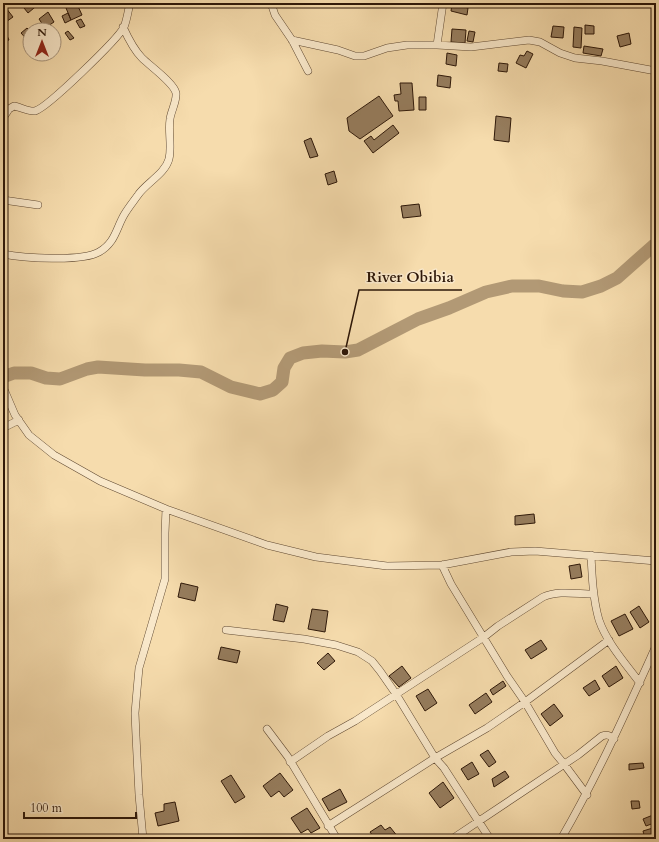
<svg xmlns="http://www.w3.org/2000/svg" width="659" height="842" viewBox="0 0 659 842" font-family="Cardo,serif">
<rect width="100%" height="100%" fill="#f6dcad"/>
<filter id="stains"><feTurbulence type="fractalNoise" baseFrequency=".005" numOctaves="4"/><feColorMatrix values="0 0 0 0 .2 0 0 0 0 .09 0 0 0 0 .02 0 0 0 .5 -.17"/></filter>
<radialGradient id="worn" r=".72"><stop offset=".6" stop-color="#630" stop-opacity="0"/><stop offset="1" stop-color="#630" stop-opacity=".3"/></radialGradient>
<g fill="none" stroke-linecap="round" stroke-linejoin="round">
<path stroke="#b29975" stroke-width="13" d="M3 377 14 373H31L46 378 60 379 87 369 98 367 145 370H179L201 372 231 387 260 394 273 390 282 382 284 368 290 358 303 353 322 351 345 352 358 350 418 319 449 308 486 292 512 286H539L563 291 582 292 601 286 617 278 653 246 656 245"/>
</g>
<path fill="#967d5e" stroke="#2d1708" d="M20 3H40L28 13Z
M77 4 82 15 71 20 66 8Z
M452 4 468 8 467 15 451 11Z
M6 8 13 17 3 24V11Z
M48 12 54 22 45 28 39 19Z
M68 13 71 20 65 23 62 16Z
M81 19 85 26 80 28 76 21Z
M585 25 594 26V34H585Z
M553 26 564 27 563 38 551 37Z
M3 27 9 40 3 42Z
M574 27 582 28 581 48 573 47Z
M27 28 30 31V43L21 33Z
M452 29 466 30 465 43 451 42Z
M68 31 74 38 70 40 65 33Z
M469 31 475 32 473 42 467 41Z
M629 33 631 44 620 47 617 36Z
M584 46 603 49 601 56 583 53Z
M527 51 533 54 526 68 516 63 520 55 524 56Z
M447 53 457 55 456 66 446 64Z
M499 63 508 64 507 72 498 71Z
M438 75 451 77 450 88 437 86Z
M400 83H412L414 110 399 111 398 101H395L394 95 401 94Z
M379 96 393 116 360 139 349 131 347 118Z
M419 97H426V110H419Z
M496 116 511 118 509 142 494 140Z
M393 125 399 133 373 153 364 141 371 136 374 140Z
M311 138 318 156 310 158 304 141Z
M334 171 337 182 328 185 325 174Z
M419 204 421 216 403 218 401 206Z
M534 514 535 523 515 525V516Z
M580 564 582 577 571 579 569 566Z
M181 583 198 587 195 601 178 597Z
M276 604 288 607 284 622 273 620Z
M639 606 649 622 640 628 630 612Z
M312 609 328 611 325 632 308 629Z
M625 614 633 629 619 636 611 621Z
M541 640 547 649 531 659 525 650Z
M221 647 240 651 237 663 218 659Z
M328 653 335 661 324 670 317 663Z
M402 666 411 678 399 687 389 676Z
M616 666 623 678 609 687 602 676Z
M595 680 600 689 589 696 583 688Z
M503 681 506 686 493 695 490 690Z
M428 689 437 703 425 711 416 696Z
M486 693 492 702 475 714 469 705Z
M554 704 563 716 550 726 541 714Z
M488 750 496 762 489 767 480 755Z
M472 762 479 774 468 780 461 769Z
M643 763 644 768 629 770V764Z
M505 771 509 777 494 787 492 779Z
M280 773 293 790 284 797 279 791 271 797 263 786Z
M231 775 245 797 235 803 221 781Z
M443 782 454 798 440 808 429 793Z
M340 789 347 802 329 811 322 799Z
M631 801H639L640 808 632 809Z
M175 802 179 821 158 826 155 813 164 811V804Z
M307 808 320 828 311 833 308 829 301 833 291 818Z
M653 815 654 823 646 826 643 819Z
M381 825 385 830 390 827 398 837 395 839H375L370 832Z
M656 827V836L645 839 643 831Z"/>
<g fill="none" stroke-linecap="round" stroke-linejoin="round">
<g stroke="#5f4831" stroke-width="8">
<path id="street" d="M271 3 275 15 292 40 308 71
M3 6 7 3
M292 40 338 50 355 56H364L387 48 407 45H437L471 47 529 40 540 42 560 53 575 58 602 61 656 71
M437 45 443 3
M3 118 9 109 14 106C20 107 29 112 35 111 47 108 118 39 124 27 127 20 128 11 130 3
M3 200 38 205
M3 254C23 258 82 262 99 252 115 243 116 229 124 215 128 208 133 202 138 195 146 183 165 174 169 159 172 146 168 132 170 119 171 111 177 101 176 93 174 83 150 66 142 58 134 50 128 38 123 27
M3 387 15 415 29 435 54 455 100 481 166 509 267 545 316 557 387 566 442 565 511 552 535 551 656 561
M3 428 19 420
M591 555C592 576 593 599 599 620 607 643 625 663 640 683
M442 565 451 584 507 676 525 702 555 753 564 764 587 795
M226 630 304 639 336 645 358 652 372 661 380 671 396 694 435 758 444 768 490 839
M267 729 288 757 337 839
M290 762 328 736 355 721 484 637 498 626 543 597C558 590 577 594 594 594
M328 826 435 758 487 728 525 702 609 640
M143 839 139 795 136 736 135 713 137 690 139 668 165 579V533L166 509
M452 839 578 755 602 736C607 734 610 735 614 739
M561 839C597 777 626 712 656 646"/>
</g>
<use href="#street" stroke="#f9e8ca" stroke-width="7"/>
</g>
<path fill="none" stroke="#2d1708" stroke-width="1.5" d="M345 352L359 290H462"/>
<circle fill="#2d1708" stroke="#f9e8ca" stroke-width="1.5" cx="345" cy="352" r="4"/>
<g font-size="15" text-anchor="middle" font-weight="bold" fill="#2d1708" stroke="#f9e8ca" stroke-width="3" stroke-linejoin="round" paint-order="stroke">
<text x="410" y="282">River Obibia</text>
</g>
<rect width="659" height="842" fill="none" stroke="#f6dcad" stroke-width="16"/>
<rect x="4" y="4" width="651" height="834" fill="none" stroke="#2d1708" stroke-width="2"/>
<rect x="8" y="8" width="643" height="826" fill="none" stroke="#2d1708"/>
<g transform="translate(42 42)"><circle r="19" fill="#f9e8ca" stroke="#a7947c"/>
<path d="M0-3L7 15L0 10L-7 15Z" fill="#8f2418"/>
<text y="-6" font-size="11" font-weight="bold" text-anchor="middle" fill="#2d1708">N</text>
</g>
<path d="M24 812v6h112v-6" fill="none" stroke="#2d1708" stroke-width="2"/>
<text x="30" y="812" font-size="12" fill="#2d1708" stroke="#f9e8ca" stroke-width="3" paint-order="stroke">100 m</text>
<rect width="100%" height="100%" filter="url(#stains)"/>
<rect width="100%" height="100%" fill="url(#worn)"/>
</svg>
